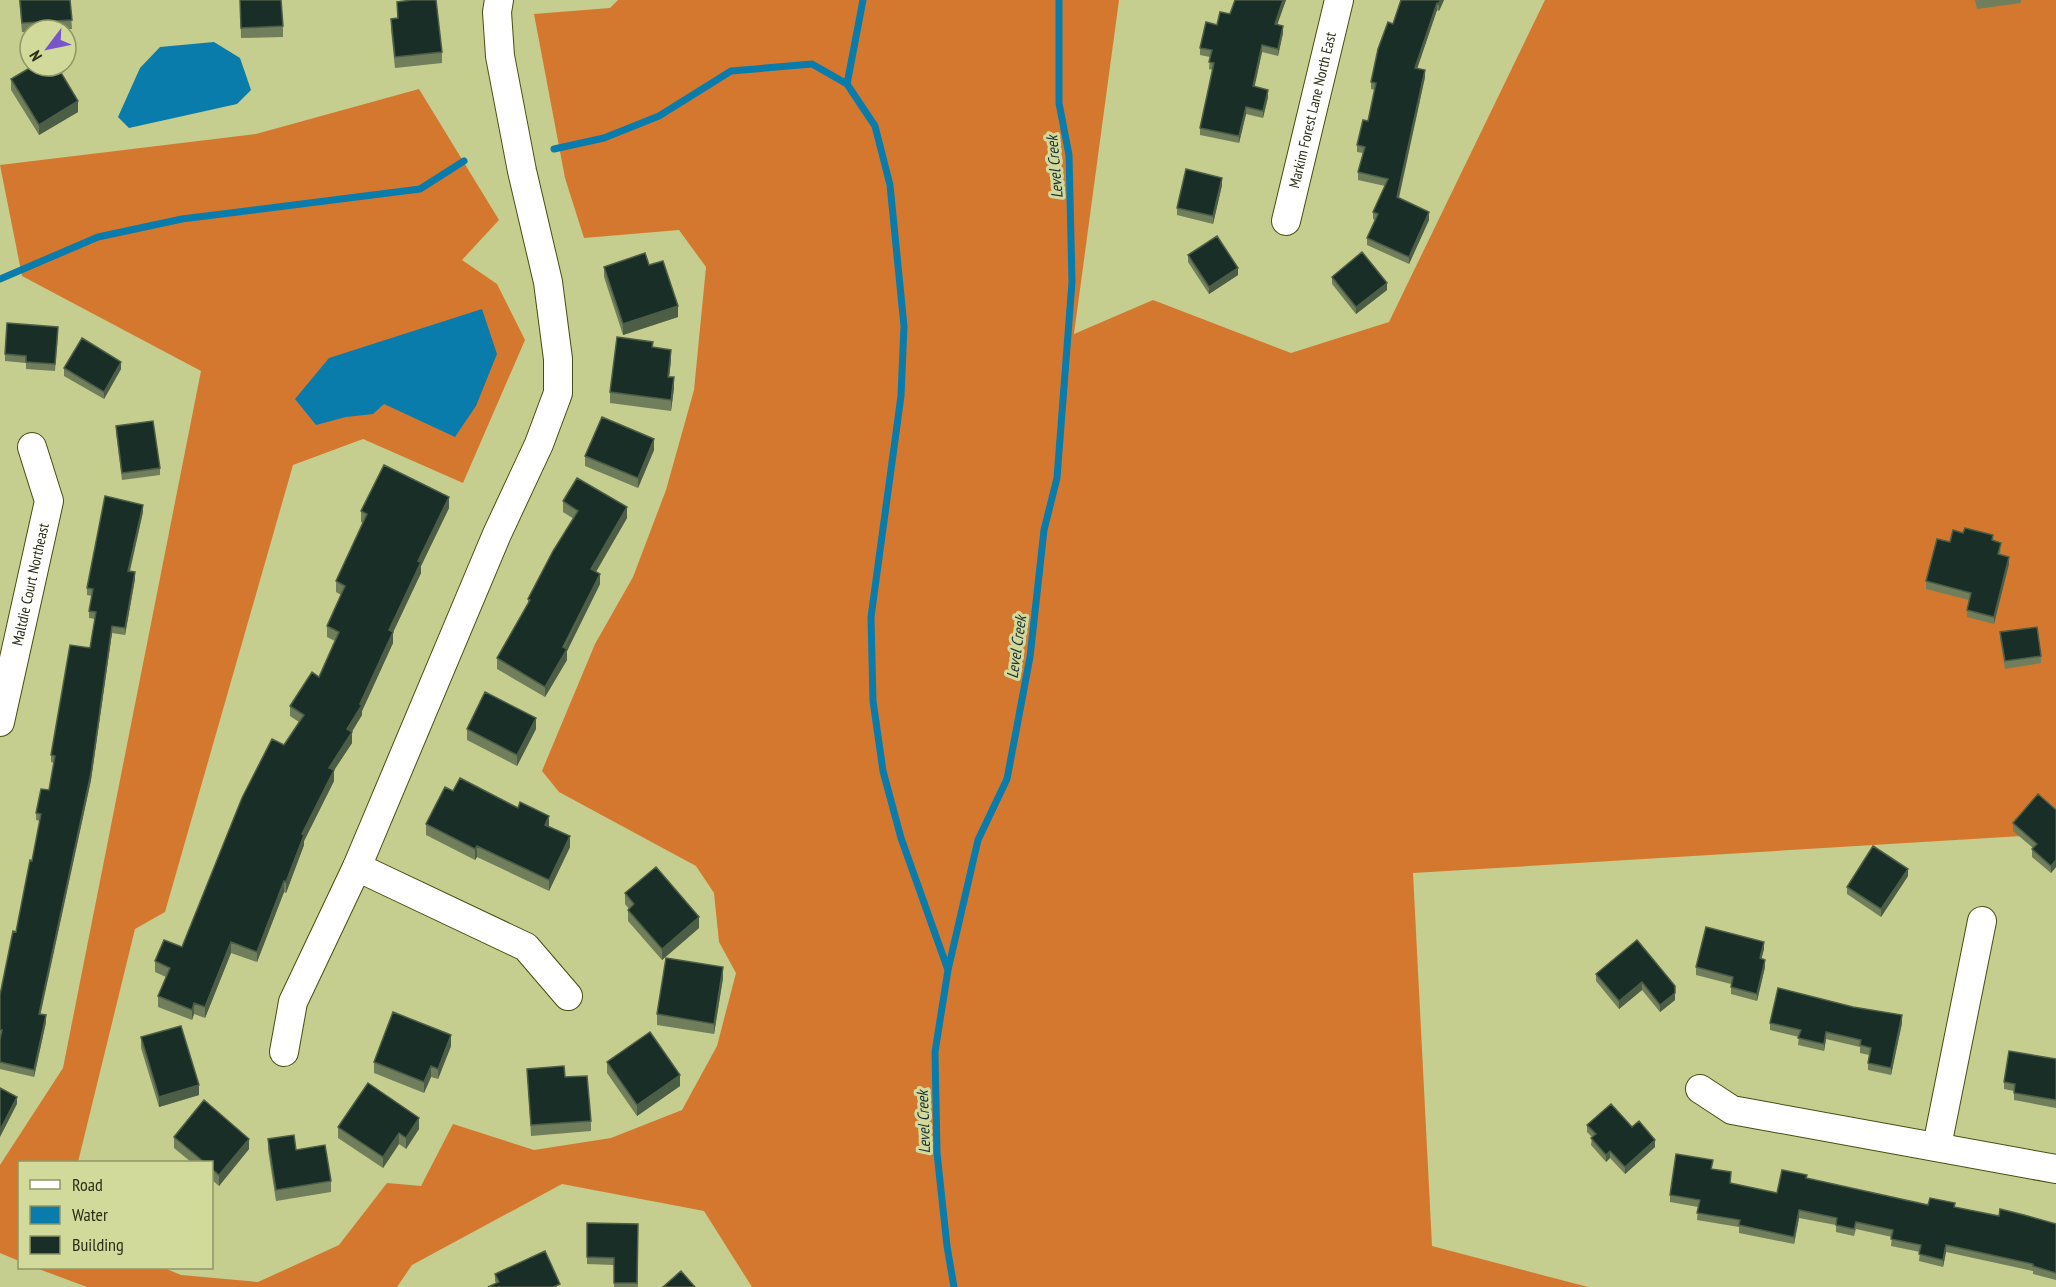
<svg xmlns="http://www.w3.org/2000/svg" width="2056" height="1287" viewBox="0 0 2056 1287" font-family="'PT Sans Narrow',sans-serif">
<rect width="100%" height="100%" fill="#c5cd8f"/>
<path fill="#d5782f" d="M618 0H1119L1074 334 1153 300 1291 353 1389 322 1545 0H2056V834L1413 873 1432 1246 1588 1287H752L704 1211 562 1184 412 1265 397 1287H87L36 1268H164L181 1275 258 1282 339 1245 387 1183 421 1186 453 1124 534 1150 611 1138 682 1110 717 1046 736 973 719 942 714 893 696 866 559 792 542 771 595 644 633 577 666 490 694 390 706 267 679 230 584 238 565 178 534 14 610 8Z
M419 89 499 220 462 260 497 284 525 340 463 483 363 439 293 465 165 912 135 929 78 1162H20L19 1261 0 1253V1165L63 1068 201 371 22 276 0 165 256 134Z"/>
<path fill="#097cab" d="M214 42 240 58 251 90 237 104 129 128 118 117 140 68 160 47Z
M482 309 497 354 476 406 455 437 384 404 373 414 346 417 316 425 295 399 329 358Z"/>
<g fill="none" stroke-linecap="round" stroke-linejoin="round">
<path stroke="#097cab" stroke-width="7" d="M847 84 863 0
M554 149 604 138 659 116 731 71 812 64 847 84 875 126 890 185 904 326 901 396 871 617 873 701 883 771 901 838 948 970
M0 279 98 237 182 219 420 189 464 161
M954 1287 947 1246 937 1153 935 1052 948 970 978 840 1007 779 1030 657 1044 530 1057 478 1072 282 1069 155 1059 103V0"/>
<g stroke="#484e0f" stroke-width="30">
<g id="minor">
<path id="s1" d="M1286 221 1339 0"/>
<path id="s2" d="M0 722 49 501 32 447"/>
<path d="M357 867 526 947 568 996"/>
<path d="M284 1052 293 1002 357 867 497 534 539 444 558 393V359L548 282 522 171 500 56 497 12 499 0"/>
<path d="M1700 1089 1732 1110 2056 1169"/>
<path d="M1937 1146 1982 921"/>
</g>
</g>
<use href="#minor" stroke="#fff" stroke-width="28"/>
</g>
<path fill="#707e5c" d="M19 0H70L72 29 30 30V32H22Z
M240 0 283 26V37L241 38Z
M1235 0H1286L1277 24 1283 33 1278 56 1262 52 1254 87 1268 97 1263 118 1246 114 1239 143 1200 135V128L1213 70 1209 69 1210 57 1200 55V48L1217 25 1230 14Z
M1444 0 1439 11 1437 10 1417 68 1425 77 1399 198 1429 220 1409 264 1367 245V238L1375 220 1373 219V212L1385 186 1358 180V172L1363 153 1357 152V145L1368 121 1375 90 1371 89V82L1393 24Z
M1975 0H2021V3L1977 9Z
M397 2 442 52V63L395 68 391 30V19L397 18Z
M11 79 78 112 39 135 11 90Z
M1222 185 1213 224 1177 215V208Z
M1188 255 1238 275 1209 294 1188 262Z
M649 265 678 317 623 335 604 277V267Z
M1332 277 1387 290 1356 314 1332 284Z
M58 334 55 371 26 369V363L5 361V354Z
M653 347 671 360 669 377 674 388 671 411 610 403V392Z
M64 368 121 369 104 399 64 376Z
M116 426 160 468V475L122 480 116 433Z
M654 450 638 488 585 466V456Z
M563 501 627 518 596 572 600 584 567 651V660L545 697 497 669V658L528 604V599L574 519 563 512Z
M449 508 421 566V573L393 632V643L362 711V715L352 732V743L334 770V781L304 841V845L286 893 284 892 257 962 231 953 205 1018 194 1014 192 1020 158 1007V996L166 977 155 972V961L182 947 284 745 299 722 290 716V706L319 677 335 641 327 637V626L341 595 336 592V581L363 523 361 522V511Z
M143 512 130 571 135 579 125 635 112 633 91 780 40 1014 46 1022 34 1077 0 1069V995L16 932 32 861 40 821 36 820V813L49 790 54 763 51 762V755L90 648 95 619 89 618V611L92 596 87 595V588Z
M1993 541 2001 550 2000 554 2009 564 1994 624 1967 617V610L1969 600 1926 589V581L1950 542Z
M2000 632 2041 656V663L2005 669 2000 639Z
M467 729H536L517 766 467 740Z
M453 791 549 827 570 847 549 891 477 857 475 860 426 835V824Z
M2056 810V867L2051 873 2032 857V849L2033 848 2013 831V823Z
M1908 876 1881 917 1847 894V887Z
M625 893 699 928 662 960 628 921V910L629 909 625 904Z
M1637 940 1675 1000 1660 1012 1642 990 1619 1009 1596 981V974Z
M1764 949 1761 958 1765 967 1757 1001 1731 994V984L1696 975V967Z
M723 978 714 1034 657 1025V1014Z
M1770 1023H1902L1891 1075 1868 1070V1063L1869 1055 1860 1053V1047L1826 1039 1824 1051 1798 1045 1799 1037 1770 1030Z
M141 1037 199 1095 159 1107 141 1048Z
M451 1046 438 1079 431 1077 424 1093 374 1073V1062Z
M2056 1059V1108L2014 1100V1091L2004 1089V1082Z
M607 1062 680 1086 637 1116 607 1073Z
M527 1069 565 1077 591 1121V1131L531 1136Z
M1587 1125 1632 1127 1655 1147 1625 1174 1610 1158 1606 1162 1591 1145 1592 1137 1587 1132Z
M338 1127 419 1129 406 1149 399 1144 383 1168 338 1138Z
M174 1137 249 1149 219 1186 212 1180V1162H191L174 1148Z
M268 1139 296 1150 331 1181V1192L276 1201 268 1150Z
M1712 1169 1731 1179V1184L1777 1193 1807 1178 1928 1205 1955 1207 1999 1216 2056 1224V1280L2033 1274V1271L1946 1252 1943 1267 1919 1261 1920 1252 1891 1246 1892 1237 1856 1229 1854 1236 1836 1232V1225L1799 1218 1794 1244 1739 1233V1227L1697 1220 1698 1207 1670 1202V1195Z
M587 1223 638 1224V1287H614V1265L587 1264Z
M495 1274 560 1287 496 1283 495 1281Z"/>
<path fill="#4d5e47" d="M1283 0H1286L1275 31V24Z
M1440 0H1444L1439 11V4Z
M1437 3V10L1415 75V68Z
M1283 26V33L1278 56V49Z
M1262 45V52L1253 94V86Z
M1425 70V77L1397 205V197Z
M1268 90V97L1263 118V111Z
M78 101V112L39 135V125Z
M1246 107V114L1239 143V136Z
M1222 178V185L1213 224V216Z
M1429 212V220L1409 264V257Z
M1238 268V275L1209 294V287Z
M1387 283V290L1356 314V307Z
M678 306V317L623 335V324Z
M671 350V360L668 387V377Z
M121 362V369L104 399V392Z
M674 377V388L671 411V400Z
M654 439V450L638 488V478Z
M449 497V508L421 566V573L389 641V630L418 561Z
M143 505V512L128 578V571Z
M627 507V518L591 580V569Z
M2009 557V564L1994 624V617Z
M135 572V579L125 635V628Z
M600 574V584L567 651V660L545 697V687Z
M112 626V633L91 780 39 1021V1014Z
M393 632V643L362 711V715L347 739V729L360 704Z
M536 718V729L517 766V755Z
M352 732V743L329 778V768Z
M334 770V781L304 841V845L286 893V882L302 834Z
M549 816V827L545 825Z
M570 836V847L549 891V880Z
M477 846V857L475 860V849Z
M2056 860V867L2051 873V866Z
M1908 869V876L1881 917V909Z
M284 881V892L257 962V952Z
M699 917V928L662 960V949Z
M231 942V953L205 1018V1007Z
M1764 942V949L1760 965V958Z
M1765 960V967L1757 1001V994Z
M723 967V978L714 1034V1024Z
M1642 982V990L1619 1009V1001Z
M1675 993V1000L1660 1012V1005Z
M194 1003V1014L192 1020V1010Z
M46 1015V1022L34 1077V1070Z
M1902 1015V1023L1891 1075V1068Z
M1826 1032V1039L1824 1051V1044Z
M451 1035V1046L438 1079V1069Z
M431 1066V1077L424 1093V1082Z
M680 1075V1086L637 1116V1105Z
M199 1085V1095L159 1107V1097Z
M17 1097V1104L0 1137V1130Z
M419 1118V1129L406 1149V1138Z
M399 1133V1144L383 1168V1157Z
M249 1139V1149L219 1186V1175Z
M1655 1140V1147L1625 1174V1167Z
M1610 1151V1158L1606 1162V1155Z
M1799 1210V1218L1794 1244V1237Z
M1946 1245V1252L1943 1267V1260Z"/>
<path fill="#1a2e28" stroke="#4d5e47" stroke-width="1.5" d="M20 0H70L72 20 22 23Z
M240 0H281L283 26 241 28Z
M412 0H436L442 52 395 57 391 19 398 18 397 2Z
M1235 0H1283L1275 24 1283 26 1278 49 1262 45 1253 86 1268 90 1263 111 1246 107 1239 136 1200 128 1214 63 1209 62 1212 50 1200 48 1206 22 1217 25 1220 12 1230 14Z
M1401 0H1440L1439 4 1437 3 1415 68 1425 70 1397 197 1429 212 1409 257 1367 238 1378 214 1373 212 1388 179 1358 172 1365 147 1357 145 1363 120 1368 121 1376 83 1371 82 1378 49 1388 22 1393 24Z
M33 66H57L78 101 39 125 11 79Z
M1186 169 1222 178 1213 216 1177 208Z
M1217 236 1238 268 1209 287 1188 255Z
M1362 252 1387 283 1356 307 1332 277Z
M645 253 649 265 663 261 678 306 623 324 604 267Z
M7 323 58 327 55 364 26 362V356L5 354Z
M617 337 653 342 652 347 671 350 668 377H674L671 400 610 392Z
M82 338 121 362 104 392 64 368Z
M602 417 654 439 638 478 585 456Z
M153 421 160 468 122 473 116 426Z
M384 465 449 497 418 561 421 562 389 630 393 632 360 704 362 705 347 729 352 732 329 768 334 770 302 834 304 835 286 882 284 881 257 952 231 942 205 1007 194 1003 192 1010 158 996 170 968 155 961 164 940 182 947 242 798 272 739 284 745 304 715 290 706 312 672 319 677 339 632 327 626 345 586 336 581 367 514 361 511Z
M577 478 627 507 591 569 600 574 563 647 567 649 545 687 497 658 530 600 528 599 553 551 578 511 563 501Z
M105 496 143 505 128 571 135 572 125 628 112 626 91 773 39 1014 46 1015 34 1070 0 1062V1040L2 1030H0V995L13 931 16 932 30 860 32 861 41 814 36 813 41 789 49 790 55 756 51 755 70 645 90 648 96 612 89 611 93 589 87 588Z
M1965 528 1993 535 1992 540 2001 543 1998 554 2009 557 1994 617 1967 610 1971 593 1926 581 1937 539 1950 542 1953 530 1963 533Z
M2037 627 2041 656 2005 661 2000 632Z
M485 692 536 718 517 755 467 729Z
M460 778 518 808 520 802 549 816 545 825 570 836 549 880 477 846 475 849 426 824 445 787 453 791Z
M2038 794 2056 810V860L2051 866 2032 849 2037 844 2013 823Z
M1873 846 1908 869 1881 909 1847 887Z
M656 867 699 917 662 949 628 910 634 904 625 893Z
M1706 927 1764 942 1760 958 1765 960 1757 994 1731 987 1733 977 1696 967Z
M1637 940 1675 986V993L1660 1005 1642 982 1619 1001 1596 974Z
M666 958 723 967 714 1024 657 1014Z
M1778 988 1853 1007 1902 1015 1891 1068 1868 1063 1871 1048 1860 1045 1861 1040 1826 1032 1824 1044 1798 1038 1801 1030 1770 1023Z
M393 1012 451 1035 438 1069 431 1066 424 1082 374 1062Z
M181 1026 199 1085 159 1097 141 1037Z
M650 1032 680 1075 637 1105 607 1062Z
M2009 1051 2056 1059V1100L2014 1093 2015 1084 2004 1082Z
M564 1066 565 1077 587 1076 591 1121 531 1125 527 1069Z
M368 1083 419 1118 406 1138 399 1133 383 1157 338 1127Z
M0 1088 17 1097 0 1130Z
M204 1100 249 1139 219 1175 212 1169V1162H204L174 1137Z
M1611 1104 1632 1127 1639 1121 1655 1140 1625 1167 1610 1151 1606 1155 1591 1138 1596 1134 1587 1125Z
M294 1135 296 1150 325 1145 331 1181 276 1190 268 1139Z
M1676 1154 1713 1160 1711 1169 1731 1172 1730 1183 1777 1193 1782 1170 1807 1175 1806 1178 1928 1205 1930 1198 1955 1203 1954 1207 1999 1216 2000 1209 2024 1215 2056 1224V1273L2033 1266V1264L1946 1245 1943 1260 1919 1254 1921 1245 1891 1239 1893 1230 1856 1222 1854 1229 1836 1225 1837 1218 1799 1210 1794 1237 1739 1225 1740 1220 1697 1213 1700 1200 1670 1195Z
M587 1223 638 1224 637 1283H614V1258L587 1257Z
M545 1251 560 1284 553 1287H488L499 1282 495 1274Z
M681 1271 695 1287H663Z"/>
<g text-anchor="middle" stroke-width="6" stroke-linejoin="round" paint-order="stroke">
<g font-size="15" fill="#2c2f16" stroke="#d2da9b">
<text dy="5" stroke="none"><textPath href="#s1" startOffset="114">Markim Forest Lane North East</textPath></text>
<text dy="5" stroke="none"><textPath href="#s2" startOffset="141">Maltdie Court Northeast</textPath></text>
</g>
<g font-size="16" font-style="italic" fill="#192e39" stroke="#d2da9b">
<text transform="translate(1054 167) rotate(-95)" y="6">Level Creek</text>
<text transform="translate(1016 647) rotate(-82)" y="6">Level Creek</text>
<text transform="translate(923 1122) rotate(-92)" y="6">Level Creek</text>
</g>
</g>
<rect x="18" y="1161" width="195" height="108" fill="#d2da9b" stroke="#909666" stroke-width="1.5"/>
<rect x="30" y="1180" width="30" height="9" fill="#ffffff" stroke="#909666" stroke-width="1.5"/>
<text x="72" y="1191" font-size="18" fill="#2c2f16">Road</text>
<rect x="30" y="1206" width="30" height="18" fill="#097cab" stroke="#909666" stroke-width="1.5"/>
<text x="72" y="1221" font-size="18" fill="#2c2f16">Water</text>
<rect x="30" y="1236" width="30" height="18" fill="#1a2e28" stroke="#909666" stroke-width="1.5"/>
<text x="72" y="1251" font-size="18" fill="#2c2f16">Building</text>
<g transform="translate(48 48) rotate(238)"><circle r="28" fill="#d2da9b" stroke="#909666" stroke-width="1.5"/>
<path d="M0-4.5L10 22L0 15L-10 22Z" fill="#7a54cd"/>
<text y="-9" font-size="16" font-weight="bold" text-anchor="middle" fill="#2c2f16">N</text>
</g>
</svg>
